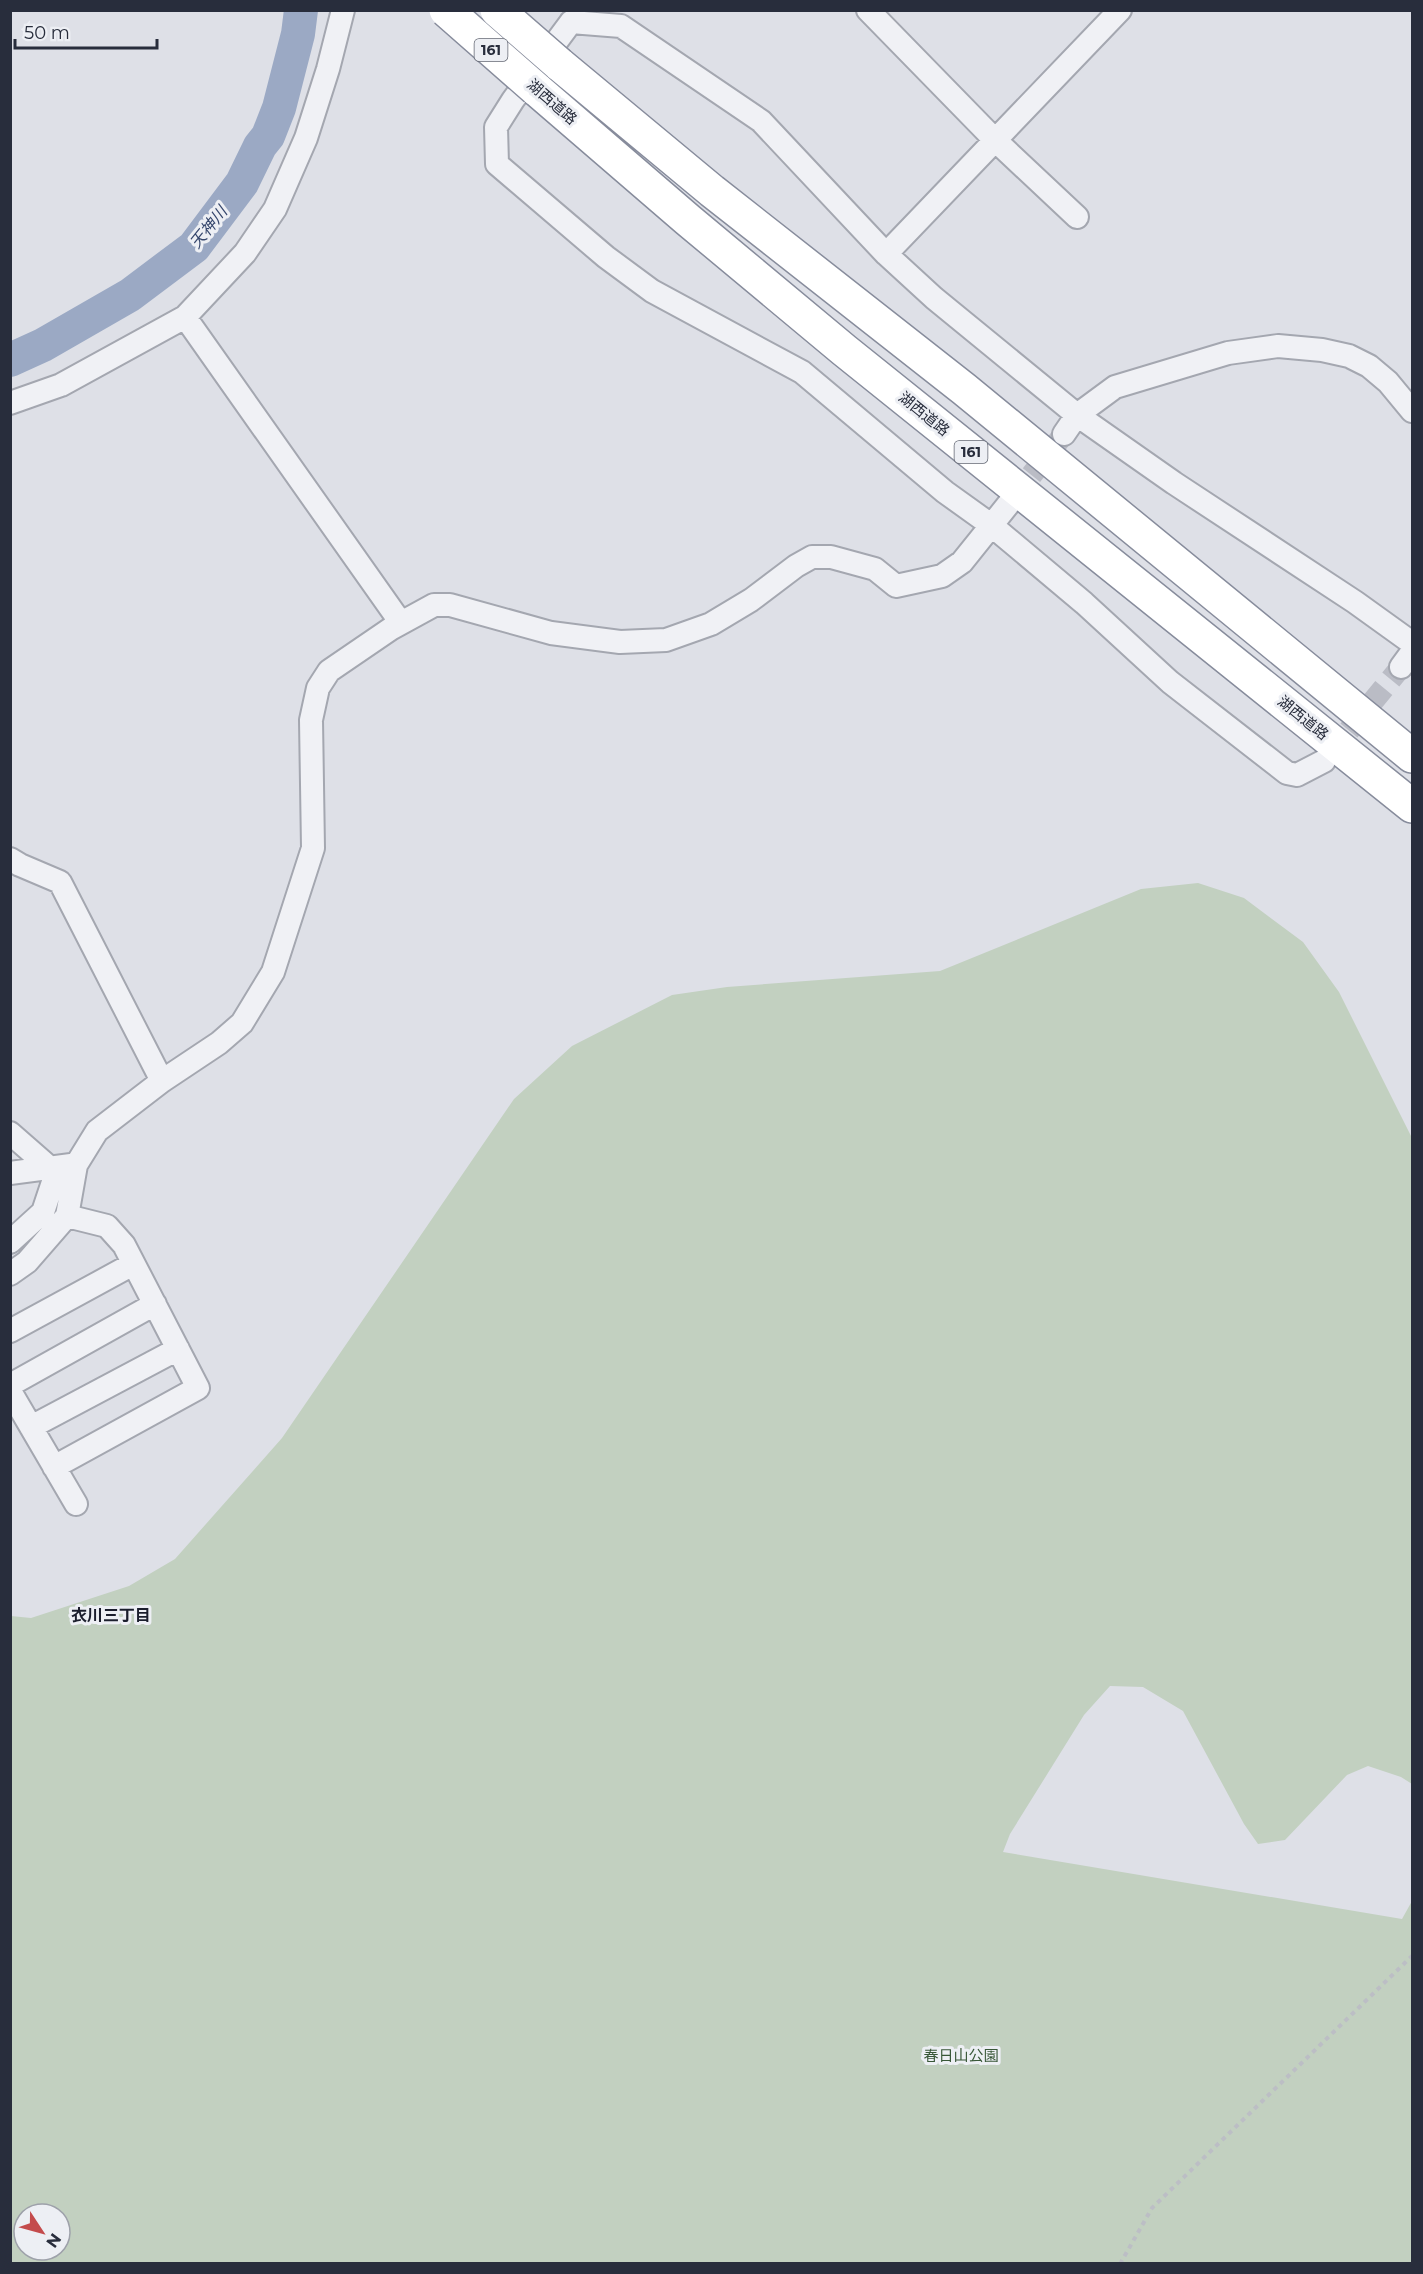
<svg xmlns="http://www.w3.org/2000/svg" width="1423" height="2274" viewBox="0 0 1423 2274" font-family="Montserrat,'Noto Sans JP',sans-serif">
<rect width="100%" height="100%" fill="#dee0e7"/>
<path fill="#c2d0c0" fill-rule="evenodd" d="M1198 883 1244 898 1303 942 1339 992 1412 1138V1784L1401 1777 1368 1766 1347 1775 1285 1840 1258 1844 1244 1824 1183 1711 1143 1687 1110 1686 1084 1715 1010 1834 1003 1852 1402 1919 1412 1901V2263H11V1616L31 1618 129 1586 175 1559 282 1438 514 1099 572 1046 672 995 727 987 940 971 1141 889ZM24 2214H60V2250H24Z"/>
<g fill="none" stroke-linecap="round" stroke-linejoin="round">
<path stroke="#9ba9c4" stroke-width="34" d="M10 360 43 345 130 295 194 247 242 183 260 146 268 136 279 108 298 34 301 10"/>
<path stroke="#babcc5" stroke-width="22" stroke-dasharray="22 11" stroke-linecap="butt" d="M1011 501 1064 434
M1328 756 1401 667"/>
<g stroke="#a4a7b0" stroke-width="26">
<path id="street" d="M868 10 995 140 1077 217
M571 22 513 100 496 127 497 164 606 257 652 291 802 372 945 492 991 525 1084 603 1170 682 1287 773 1297 775 1324 761
M571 22 621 26 761 121 886 254 934 298 1077 415 1174 483 1355 602 1412 643
M886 254 1120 10
M185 317 401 623
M10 403 61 385 185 317 245 253 275 209 306 138 328 69 343 10
M1064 434 1077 415 1115 387 1228 353 1278 346 1322 350 1349 356 1369 366 1388 382 1412 411
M1401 667 1412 652
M10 859 20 865 60 882 162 1081
M10 1133 50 1168
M10 1173 71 1165
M10 1242 43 1212 58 1167
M10 1274 27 1262 67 1216 76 1165 97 1131 162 1081 219 1043 242 1023 273 972 313 848 311 720 318 688 329 671 392 628 434 605H450L551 633 620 642 666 640 711 624 751 600 796 566 812 557H831L875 569 896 586 942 576 962 562 1011 501
M10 1331 133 1264
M10 1385 155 1304
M10 1391 76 1504
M31 1427 178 1349
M54 1467 198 1388 124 1245 107 1226 67 1216"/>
</g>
<g stroke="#878c9c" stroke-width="36">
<path id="highway" d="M559 64 712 191 964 389 1412 756
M536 89 688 220 844 350 1412 806"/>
</g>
<path stroke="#bcbec5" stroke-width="4" stroke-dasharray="4.5 4.5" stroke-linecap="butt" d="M1120 2264 1152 2208 1412 1956"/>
<use href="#street" stroke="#f0f1f5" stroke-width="22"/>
<use href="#highway" stroke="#fff" stroke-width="33"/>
<g stroke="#878c9c" stroke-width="36" stroke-linecap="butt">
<path id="highway-bridge" d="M446 10 536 89
M497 10 559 64"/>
</g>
<use href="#highway-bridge" stroke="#fff" stroke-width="33"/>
</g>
<g text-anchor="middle" stroke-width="6" stroke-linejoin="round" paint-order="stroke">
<g fill="#edeff4" stroke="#636773" stroke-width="1.5">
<rect x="474.5" y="39" width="33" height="22" rx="4.5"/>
<rect x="954.5" y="441" width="33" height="22" rx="4.5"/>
</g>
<g font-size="14" font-weight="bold" fill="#282d3c">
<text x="491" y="55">161</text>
<text x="971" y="457">161</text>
</g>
<g font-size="15" fill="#282d3c" stroke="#edeff4">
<text transform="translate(552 102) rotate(41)" y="5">湖西道路</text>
<text transform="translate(924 414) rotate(39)" y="5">湖西道路</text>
<text transform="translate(1303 718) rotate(39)" y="5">湖西道路</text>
</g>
<g font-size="15" fill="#385737" stroke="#edeff4">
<text x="961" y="2061">春日山公園</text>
</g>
<g font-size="16" font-style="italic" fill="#36476d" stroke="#edeff4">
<text transform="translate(208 227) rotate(-51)" y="6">天神川</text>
</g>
<g font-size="16" font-weight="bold" fill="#1b1e2d" stroke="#edeff4">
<text x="111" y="1621">衣川三丁目</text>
</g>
</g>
<rect width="1423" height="2274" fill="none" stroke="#282d3c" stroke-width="24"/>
<g transform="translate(42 2232) rotate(126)"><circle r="28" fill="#edeff4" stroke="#9ea1aa" stroke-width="1.5"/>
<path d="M0-4.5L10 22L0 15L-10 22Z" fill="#c44b4c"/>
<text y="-9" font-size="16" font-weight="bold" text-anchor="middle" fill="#282d3c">N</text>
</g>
<path d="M15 39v9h142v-9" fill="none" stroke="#282d3c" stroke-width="3"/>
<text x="24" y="39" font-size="18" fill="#282d3c" stroke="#edeff4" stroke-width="4.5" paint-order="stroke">50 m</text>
</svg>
